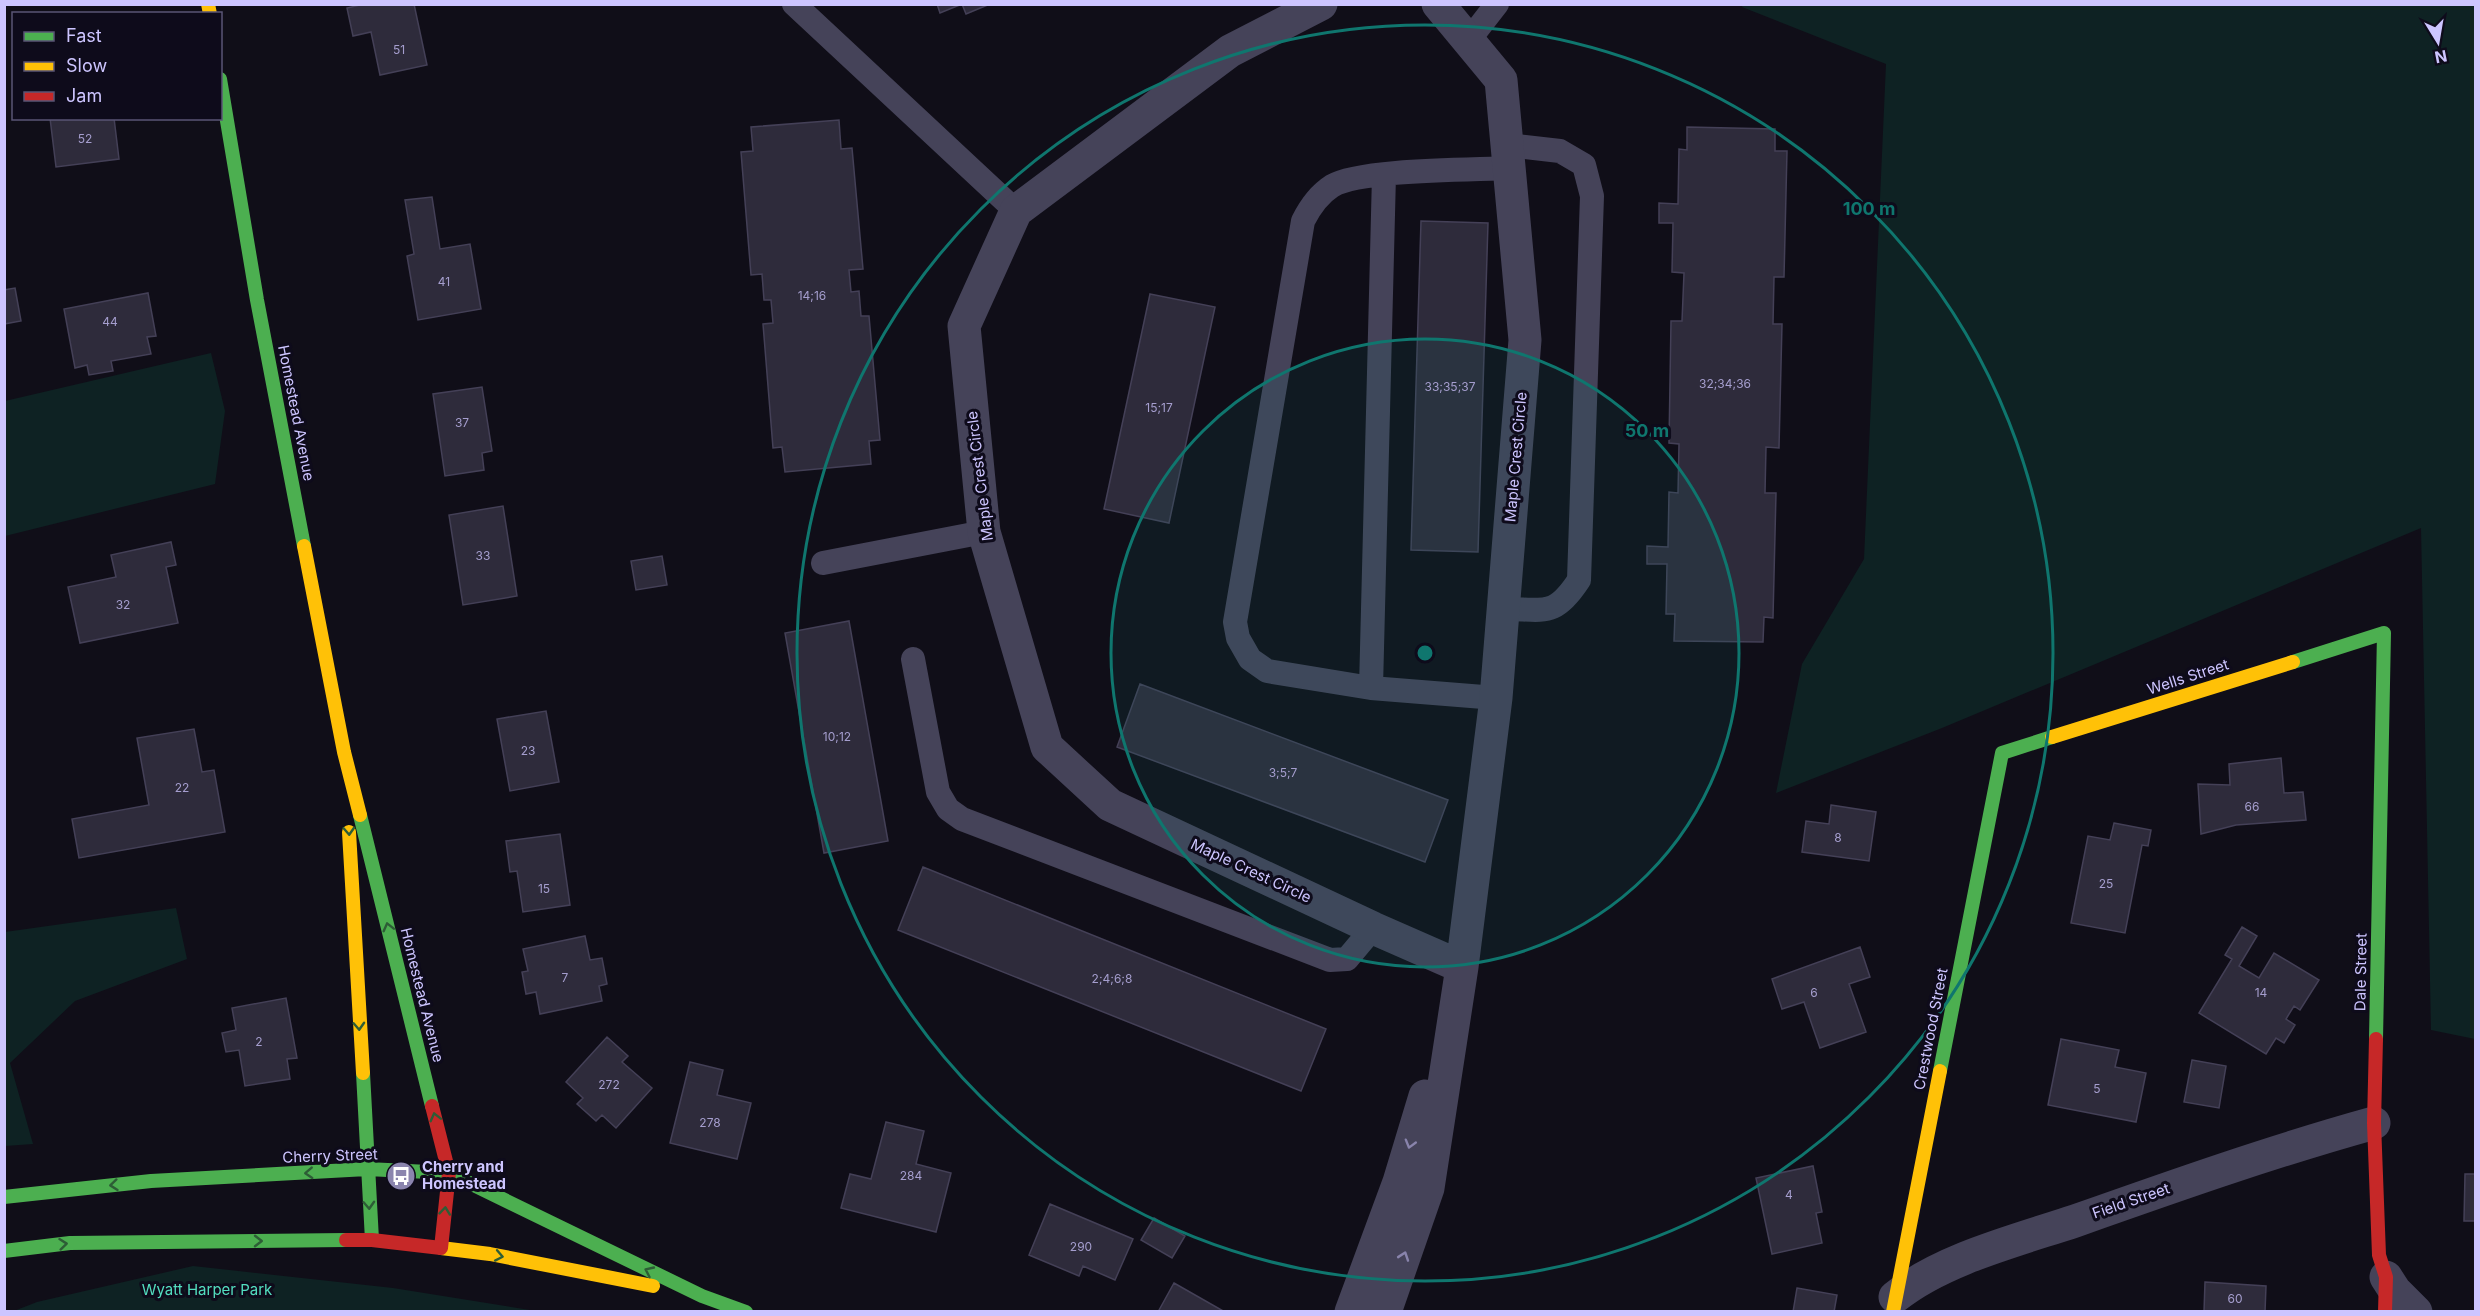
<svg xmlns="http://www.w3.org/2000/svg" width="2480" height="1316" viewBox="0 0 2480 1316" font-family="Inter,sans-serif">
<rect width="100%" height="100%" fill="#100e18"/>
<path fill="#0e2223" d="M1743 4 2475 5V1039L2431 1030 2421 528 1942 728 1776 793 1802 664 1864 559 1886 64 1742 7Z
M211 353 225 411 215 484 5 536V401Z
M176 908 187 959 75 1001 10 1063 33 1144 5 1146V932Z
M193 1266 393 1288 536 1311H14L37 1302Z"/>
<path fill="#2e2b3b" stroke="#444057" stroke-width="1.5" d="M364 4H414L427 65 380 75 371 32 353 36 347 8Z
M937 4H962L940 13Z
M962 4H990L966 14Z
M50 118H114L119 159 56 167Z
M839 120 841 149 852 148 863 269 849 270 851 292 859 291 861 316H869L880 440 869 441 871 464 785 472 782 447 773 448 763 324 773 323 771 300H764L762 274 751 275 741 152 753 151 751 127Z
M1687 127 1775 129V151H1787L1784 277H1774L1773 324H1782L1779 448 1766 447 1765 493H1776L1773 618 1764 617 1763 642 1674 641 1675 614H1666L1667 564H1647V546L1668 547 1669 492 1678 493 1679 444 1669 443 1671 321H1682L1684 273 1672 272 1673 223H1659V203L1678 204 1679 149 1687 150Z
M432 197 440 249 470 244 481 309 418 320 407 256 414 254 405 200Z
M1421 221 1488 223 1478 552 1411 550Z
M15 288 21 321 4 324V290Z
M148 293 156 336 147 337 151 354 111 361 113 371 89 375 87 365 75 368 64 309Z
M1150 294 1215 307 1169 523 1104 509Z
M482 387 492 451 482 453 484 470 445 476 433 394Z
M503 506 517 596 463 605 449 515Z
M171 542 176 565 166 567 178 623 80 643 68 587 116 577 111 555Z
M662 556 667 585 636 590 631 561Z
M849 621 888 841 824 853 785 633Z
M1140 684 1448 800 1425 862 1117 747Z
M546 711 559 782 510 791 497 719Z
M194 729 202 772 214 770 225 832 79 858 72 819 149 805 137 738Z
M2281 758 2284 793 2303 792 2306 820 2236 825 2201 834 2198 784 2230 785 2229 764Z
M1831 805 1876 812 1869 861 1802 852 1806 821 1829 824Z
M2114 823 2151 830 2148 846 2142 845 2125 933 2071 923 2088 836 2110 840Z
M560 834 570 905 523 912 517 871 510 872 506 841Z
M923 867 1326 1029 1301 1091 898 930Z
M2242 927 2257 936 2239 966 2259 978 2274 953 2319 980 2300 1010 2294 1006 2286 1019 2295 1025 2284 1043 2276 1038 2266 1054 2199 1013 2232 959 2225 955Z
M585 936 590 960 602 958 607 984 599 986 602 1001 540 1014 536 992 526 994 522 972 528 971 523 949Z
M1860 947 1870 977 1849 984 1866 1032 1820 1048 1804 1002 1782 1009 1772 979Z
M286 998 297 1058 287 1059 290 1079 245 1086 239 1050 226 1052 222 1033 236 1030 232 1008Z
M607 1037 628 1056 622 1062 652 1088 616 1128 602 1115 596 1121 577 1104 583 1098 566 1082Z
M2061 1039 2119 1050 2115 1067 2146 1073 2136 1122 2048 1105Z
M2192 1060 2226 1066 2219 1108 2184 1102Z
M690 1062 723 1070 717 1095 751 1103 737 1159 670 1143Z
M886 1122 924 1131 916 1164 951 1173 936 1232 841 1208 850 1174 871 1179Z
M1813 1166 1822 1212 1816 1213 1822 1243 1772 1254 1756 1178Z
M2465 1174H2476V1221H2464Z
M1050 1204 1133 1239 1115 1280 1083 1266 1079 1276 1029 1255Z
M1154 1218 1185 1236 1172 1258 1141 1240Z
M2205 1282 2266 1286 2265 1312H2204Z
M1174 1283 1225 1312H1158Z
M1797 1288 1837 1295 1834 1312H1793Z"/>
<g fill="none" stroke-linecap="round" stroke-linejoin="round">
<path stroke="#454359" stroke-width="24" d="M794 4 1016 211
M1469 40 1497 4
M823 563 984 532
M1503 609C1545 609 1554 618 1579 580L1592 196 1584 165 1560 151 1507 145
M913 659 938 792 948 809 962 819 1330 960 1347 959 1373 928
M1371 688 1384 175
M1496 698 1371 688 1267 671 1250 659 1238 638 1235 622 1303 221C1310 207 1318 195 1332 186 1360 169 1472 170 1510 168"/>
<path stroke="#454359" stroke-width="33" d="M1321 4 1230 51 1016 211 964 326 984 532 1047 747 1110 805 1373 928 1462 967
M2386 1277 2395 1291 2416 1312
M1895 1297C1942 1259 2018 1240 2075 1221 2174 1186 2273 1151 2374 1123
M1351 1312 1399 1182 1425 1096
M1385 1312 1428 1188 1462 967 1496 698 1525 340 1501 80 1438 4"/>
<path stroke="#4caf50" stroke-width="14" d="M220 79 257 300 304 546
M2293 662 2384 633 2376 1039
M360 815 432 1106
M1940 1071 2002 753 2052 737
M363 1073 372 1240
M367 1169 449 1173 702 1296 746 1312
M4 1197 151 1181 367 1169
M4 1251 70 1243 346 1240"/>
<path stroke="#ffc107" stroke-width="14" d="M208 4 210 14
M304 546 344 752 360 815
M2052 737 2293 662
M349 832 363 1073
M441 1248 490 1254 653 1286
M1893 1312 1940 1071"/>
<path stroke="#c62828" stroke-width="14" d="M2376 1039 2374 1123 2379 1255 2386 1277 2385 1312
M346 1240H372L441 1248 449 1173 432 1106"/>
</g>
<defs><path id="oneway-chevron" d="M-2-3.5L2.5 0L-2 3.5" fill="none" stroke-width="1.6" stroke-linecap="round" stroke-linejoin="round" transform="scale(1.5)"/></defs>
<g stroke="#2d5d36">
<use href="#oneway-chevron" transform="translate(349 831) rotate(87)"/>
<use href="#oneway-chevron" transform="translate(388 927) rotate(-104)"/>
<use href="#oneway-chevron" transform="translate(359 1026) rotate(87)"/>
<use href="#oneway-chevron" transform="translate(435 1117) rotate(-104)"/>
<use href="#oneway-chevron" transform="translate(309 1173) rotate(177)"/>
<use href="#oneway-chevron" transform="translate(114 1185) rotate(174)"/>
<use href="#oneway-chevron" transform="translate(369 1205) rotate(87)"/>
<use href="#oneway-chevron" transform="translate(445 1211) rotate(-84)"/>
<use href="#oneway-chevron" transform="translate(258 1241)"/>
<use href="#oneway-chevron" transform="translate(63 1244) rotate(-6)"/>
<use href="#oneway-chevron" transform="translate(499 1256) rotate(11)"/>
<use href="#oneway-chevron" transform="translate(649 1271) rotate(-155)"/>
</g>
<g stroke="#8984ac">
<use href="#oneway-chevron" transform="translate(1410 1144) rotate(106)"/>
<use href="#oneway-chevron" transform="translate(1404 1256) rotate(-71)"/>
</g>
<circle cx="1425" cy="653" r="314" fill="#0f766e" fill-opacity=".12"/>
<g fill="none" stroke="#0f766e" stroke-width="3">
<circle cx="1425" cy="653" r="314"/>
<circle cx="1425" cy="653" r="628"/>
</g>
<defs>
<g id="bus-disc" transform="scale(1.5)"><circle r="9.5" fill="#8b85ae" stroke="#0e0b1b"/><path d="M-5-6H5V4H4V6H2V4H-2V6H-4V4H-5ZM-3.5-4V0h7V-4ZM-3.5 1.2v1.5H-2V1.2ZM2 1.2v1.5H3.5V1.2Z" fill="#fff"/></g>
</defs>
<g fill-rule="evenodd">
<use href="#bus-disc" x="401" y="1176"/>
</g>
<g text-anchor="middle" stroke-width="6" stroke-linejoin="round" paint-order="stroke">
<g font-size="12" fill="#a59ece">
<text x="399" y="54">51</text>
<text x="85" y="143">52</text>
<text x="444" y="286">41</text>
<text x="812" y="300">14;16</text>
<text x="110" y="326">44</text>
<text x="1725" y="388">32;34;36</text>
<text x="1450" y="391">33;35;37</text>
<text x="1159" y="412">15;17</text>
<text x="462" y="427">37</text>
<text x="483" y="560">33</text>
<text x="123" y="609">32</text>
<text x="837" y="741">10;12</text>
<text x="528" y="755">23</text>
<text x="1283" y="777">3;5;7</text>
<text x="182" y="792">22</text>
<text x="2252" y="811">66</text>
<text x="1838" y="842">8</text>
<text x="2106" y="888">25</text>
<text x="544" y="893">15</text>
<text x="565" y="982">7</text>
<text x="1112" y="983">2;4;6;8</text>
<text x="1814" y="997">6</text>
<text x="2261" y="997">14</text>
<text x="259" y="1046">2</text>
<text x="609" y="1089">272</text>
<text x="2097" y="1093">5</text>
<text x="710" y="1127">278</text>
<text x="911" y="1180">284</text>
<text x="1789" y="1199">4</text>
<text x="1081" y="1251">290</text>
<text x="2235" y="1303">60</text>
</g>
<g font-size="15" fill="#cdc5ff" stroke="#0e0b1b">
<text transform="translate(296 413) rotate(79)" y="5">Homestead Avenue</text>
<text transform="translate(1516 457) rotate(-85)" y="5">Maple Crest Circle</text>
<text transform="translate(980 476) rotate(-97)" y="5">Maple Crest Circle</text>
<text transform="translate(2188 677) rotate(-18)" y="5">Wells Street</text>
<text transform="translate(1251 871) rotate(25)" y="5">Maple Crest Circle</text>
<text transform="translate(2361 972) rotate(-89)" y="5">Dale Street</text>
<text transform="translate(422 995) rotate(76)" y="5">Homestead Avenue</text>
<text transform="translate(1931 1029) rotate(-79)" y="5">Crestwood Street</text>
<text transform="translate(330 1156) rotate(-2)" y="5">Cherry Street</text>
<text transform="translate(2131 1201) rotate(-19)" y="5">Field Street</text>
</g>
<g font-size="15" font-weight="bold" fill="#cdc5ff" stroke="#0e0b1b" text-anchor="start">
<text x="422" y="1172">Cherry and<tspan x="422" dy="17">Homestead</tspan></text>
</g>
<g font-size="15" fill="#53ddbf" stroke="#0e0b1b">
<text x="207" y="1295">Wyatt Harper Park</text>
</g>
</g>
<circle cx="1425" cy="653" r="9" fill="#0f766e" stroke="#0e0b1b" stroke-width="3"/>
<g font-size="18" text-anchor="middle" font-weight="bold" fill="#0f766e" stroke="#0e0b1b" stroke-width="6" stroke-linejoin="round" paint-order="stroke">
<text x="1869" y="215">100 m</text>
<text x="1647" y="437">50 m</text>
</g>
<rect width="2480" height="1316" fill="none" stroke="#cdc5ff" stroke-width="12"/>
<rect x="12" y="12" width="210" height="108" fill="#0e0b1b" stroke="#5a5576" stroke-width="1.5"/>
<rect x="24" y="32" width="30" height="9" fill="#4caf50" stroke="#5a5576" stroke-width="1.5"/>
<text x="66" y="42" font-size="18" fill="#cdc5ff">Fast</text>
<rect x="24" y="62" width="30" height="9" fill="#ffc107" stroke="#5a5576" stroke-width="1.5"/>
<text x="66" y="72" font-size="18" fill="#cdc5ff">Slow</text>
<rect x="24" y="92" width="30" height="9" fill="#c62828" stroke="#5a5576" stroke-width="1.5"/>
<text x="66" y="102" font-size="18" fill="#cdc5ff">Jam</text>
<g transform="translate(2438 42) rotate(169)" stroke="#0e0b1b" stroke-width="4.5" paint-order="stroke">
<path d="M0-4.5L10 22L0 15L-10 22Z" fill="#cdc5ff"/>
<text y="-9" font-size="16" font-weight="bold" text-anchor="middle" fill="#cdc5ff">N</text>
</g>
</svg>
